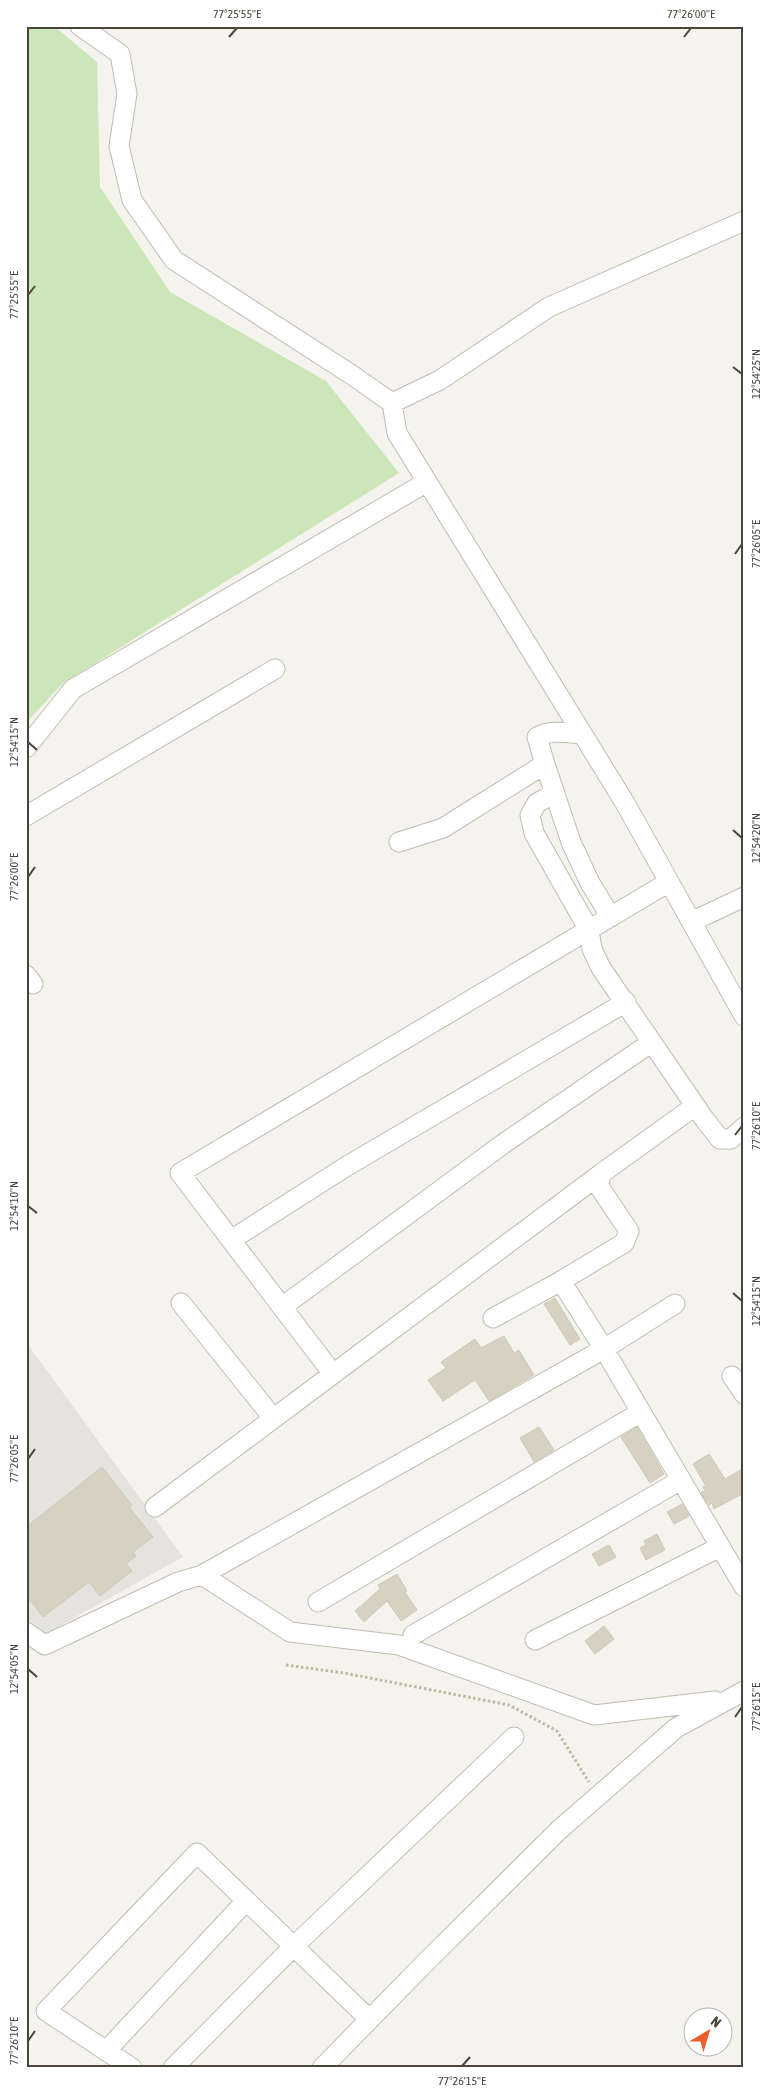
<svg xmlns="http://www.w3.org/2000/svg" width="770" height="2094" viewBox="0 0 770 2094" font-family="'Asap Condensed',sans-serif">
<rect width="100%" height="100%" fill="#f5f3ed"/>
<path fill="#e5e3de" d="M26 1342 183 1557 47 1633 26 1619Z"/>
<path fill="#cde6b9" d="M26 26H54L97 62 100 187 170 292 326 381 399 473 62 684 26 723Z"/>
<path fill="#d6d1c3" stroke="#d1c9b6" d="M555 1298 580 1339 570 1345 544 1304Z
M504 1336 514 1353 519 1350 534 1375 489 1401 475 1380 443 1401 428 1380 446 1368 441 1362 475 1339 481 1348Z
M539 1427 554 1450 534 1462 520 1438Z
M637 1427 664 1474 650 1483 621 1437Z
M709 1454 725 1479 744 1468V1493L714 1509 712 1503 709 1505 701 1493 705 1491 703 1487 706 1486 693 1464Z
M102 1467 132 1505 129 1507 153 1537 133 1552 136 1556 126 1564 132 1571 100 1596 89 1582 43 1617 26 1595V1527Z
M682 1504 689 1516 674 1524 667 1512Z
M657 1534 665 1550 646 1560 640 1548 646 1545 644 1541Z
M609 1545 616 1557 599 1566 592 1554Z
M397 1574 407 1591 405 1592 417 1610 401 1621 387 1601 364 1622 355 1611 380 1589 378 1585Z
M604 1626 614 1639 595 1654 585 1641Z"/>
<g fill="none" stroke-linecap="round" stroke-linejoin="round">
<g stroke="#c0bcaf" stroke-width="21">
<path id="minor" d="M80 26 120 54 127 94 119 146 132 200 174 260 352 375 392 403 440 380 549 307 744 221
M392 403 397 433 625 803 744 1016
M26 748 73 689 427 482
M545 764 571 842 590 883 611 917
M555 793 537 803 530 815 534 833 589 930 592 949 601 968 705 1120 720 1139H731L744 1127
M26 816 275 669
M399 842 443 828 545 764 537 737C551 729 567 733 582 734
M691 922 744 897
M26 975 33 984
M602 1173 333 1374 180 1173 669 882
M231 1240 347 1166 626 1002
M561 1281 604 1349 744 1587
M181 1303 273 1418
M282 1307 503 1144 652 1042
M493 1318 561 1281 624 1243 629 1231 598 1185 602 1173 695 1106
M732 1376 744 1394
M155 1507 333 1374
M202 1575 290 1632 399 1645 594 1715 715 1701
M318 1602 641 1412
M26 1632 45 1645 178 1582 202 1575 604 1349 675 1304
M413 1635 681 1480
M535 1640 720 1547
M106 2051 246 1901
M132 2068 46 2011 197 1853 369 2019
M173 2068 293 1947 514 1737
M322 2068 427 1961 559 1830 676 1728 744 1691"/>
</g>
<path stroke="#c1b9a2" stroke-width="3" stroke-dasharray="2.5 2.5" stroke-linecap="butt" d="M286 1665 344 1673 509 1705 557 1731 589 1782"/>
<use href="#minor" stroke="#fff" stroke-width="19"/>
</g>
<path fill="none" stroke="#4a453a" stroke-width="2" d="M229 37 237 28M684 37 691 28M28 295 35 286M733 367 742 374M735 554 742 544M28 742 37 750M733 830 742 838M28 877 35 867M735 1135 742 1126M28 1206 37 1213M733 1293 742 1301M28 1459 35 1449M28 1669 37 1677M735 1717 742 1707M28 2041 35 2031M462 2066 470 2057"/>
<rect width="770" height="2094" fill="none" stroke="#ffffff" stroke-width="55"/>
<g transform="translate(708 2032) rotate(38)"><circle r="24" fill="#ffffff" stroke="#b7b5b0"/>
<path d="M0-4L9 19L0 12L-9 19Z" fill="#eb5e2e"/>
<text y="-8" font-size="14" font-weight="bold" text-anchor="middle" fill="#4a453a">N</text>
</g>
<rect x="28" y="28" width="714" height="2038" fill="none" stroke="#4a453a" stroke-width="2"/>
<g font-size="12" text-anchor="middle" fill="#4a453a">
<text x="237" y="18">77°25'55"E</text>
<text x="691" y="18">77°26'00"E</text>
<text transform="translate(14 295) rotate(-90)" y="4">77°25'55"E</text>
<text transform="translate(756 374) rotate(-90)" y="4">12°54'25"N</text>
<text transform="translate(756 544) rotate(-90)" y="4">77°26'05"E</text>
<text transform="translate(14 742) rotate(-90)" y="4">12°54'15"N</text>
<text transform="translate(756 838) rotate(-90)" y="4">12°54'20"N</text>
<text transform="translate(14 877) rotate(-90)" y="4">77°26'00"E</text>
<text transform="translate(756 1126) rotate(-90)" y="4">77°26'10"E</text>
<text transform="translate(14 1206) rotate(-90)" y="4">12°54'10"N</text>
<text transform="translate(756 1301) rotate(-90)" y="4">12°54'15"N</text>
<text transform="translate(14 1459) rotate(-90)" y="4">77°26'05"E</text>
<text transform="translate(14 1669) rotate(-90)" y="4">12°54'05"N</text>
<text transform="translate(756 1707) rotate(-90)" y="4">77°26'15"E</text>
<text transform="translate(14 2041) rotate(-90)" y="4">77°26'10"E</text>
<text x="462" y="2085">77°26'15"E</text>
</g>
</svg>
